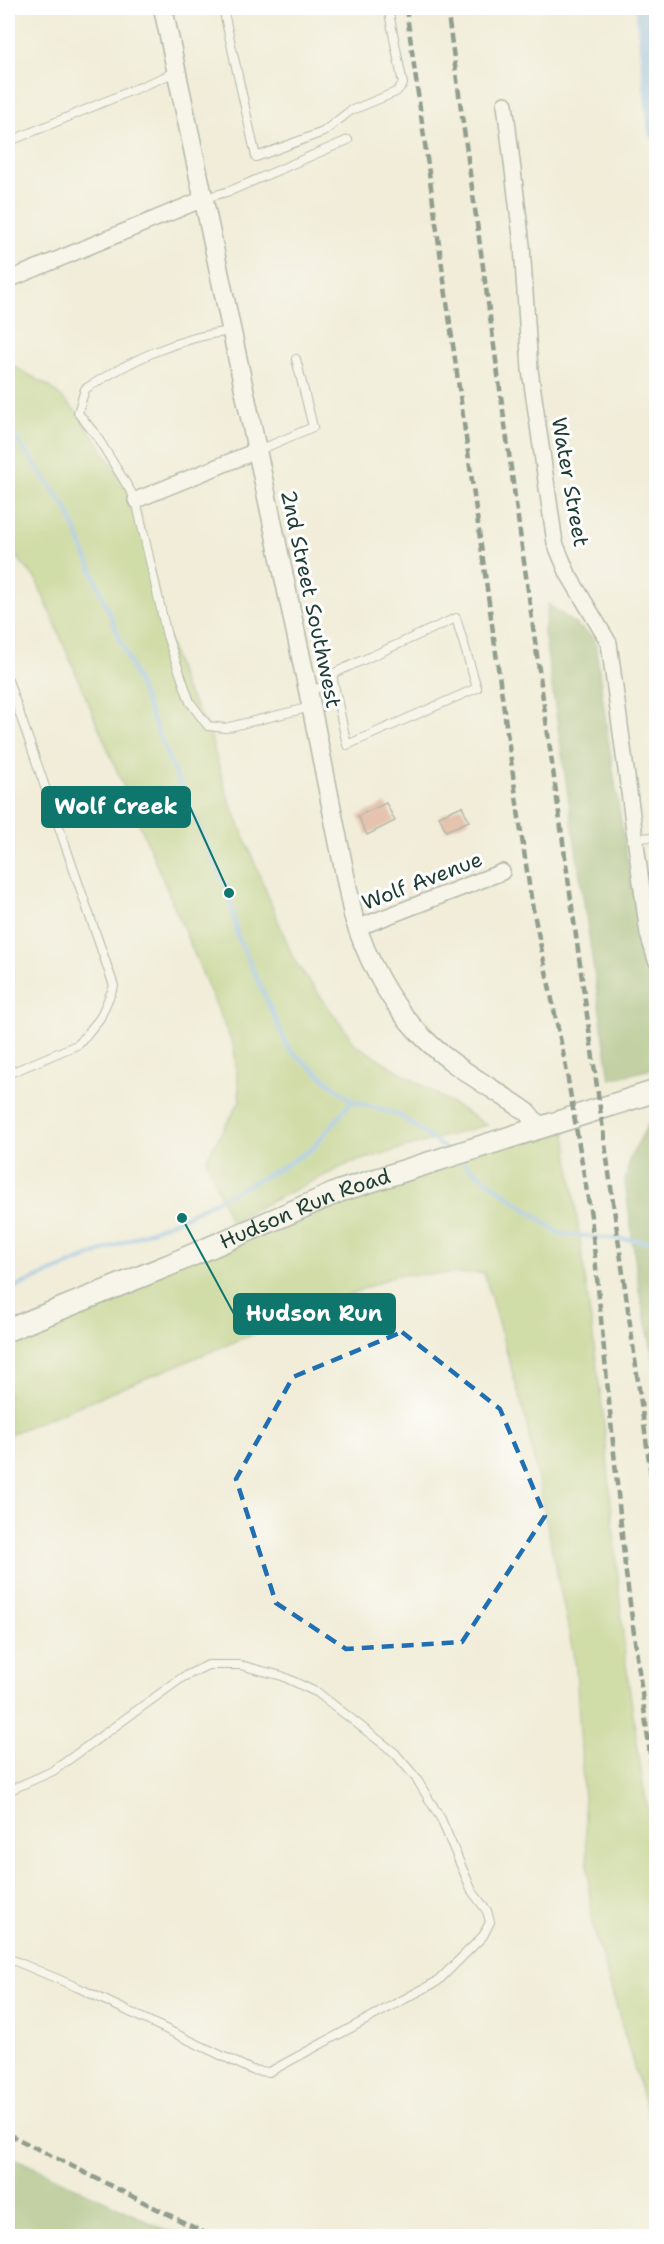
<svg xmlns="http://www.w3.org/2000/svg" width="664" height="2244" viewBox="0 0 664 2244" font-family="'Shantell Sans',sans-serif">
<rect width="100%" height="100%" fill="#fff"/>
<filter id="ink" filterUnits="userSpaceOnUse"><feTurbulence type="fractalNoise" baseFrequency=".0167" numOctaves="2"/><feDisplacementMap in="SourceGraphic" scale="12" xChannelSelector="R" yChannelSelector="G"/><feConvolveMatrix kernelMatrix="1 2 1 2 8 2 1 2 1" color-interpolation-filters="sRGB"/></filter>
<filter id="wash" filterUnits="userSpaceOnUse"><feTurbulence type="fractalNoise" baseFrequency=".008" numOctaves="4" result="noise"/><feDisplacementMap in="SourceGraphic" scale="24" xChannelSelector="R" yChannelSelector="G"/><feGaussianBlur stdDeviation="1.35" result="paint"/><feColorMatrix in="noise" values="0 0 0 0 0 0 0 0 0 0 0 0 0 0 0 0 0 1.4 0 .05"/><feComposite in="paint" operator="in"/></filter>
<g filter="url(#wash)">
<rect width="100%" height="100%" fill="#f1edd9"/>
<path fill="#acc970" stroke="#668352" stroke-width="1.5" d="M8 363 49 386 78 413 136 500 167 636 184 687 208 726 226 792 294 960 356 1045 487 1125 350 1163 230 1221 206 1159 240 1101 234 1048 36 579 8 547Z
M564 1120 603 1413 625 1656 643 1785 656 1847V2142L591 1919 576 1667 525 1416 484 1273 397 1275 8 1435V1330L308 1204Z"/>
<path fill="#89ad62" stroke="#54754b" stroke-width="1.5" d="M548 604 595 639C608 749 626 857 646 966L656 978V1068L610 1079 544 632Z
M656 1118V1369L639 1290 625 1181 630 1158 650 1121Z
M8 2155 178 2236H8Z"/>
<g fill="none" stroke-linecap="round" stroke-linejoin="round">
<path stroke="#79b3ea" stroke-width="4.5" d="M8 427 67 509 175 774 229 893 237 935 289 1049 352 1101 399 1115 447 1150
M461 1161 560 1234 656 1242
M8 1290 182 1218 279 1169 312 1149 352 1101"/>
<path stroke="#79b3ea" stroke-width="16" d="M643 8 656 131"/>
</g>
<g id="blocks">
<path fill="#d7917d" d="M386 803 395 821 367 835 358 816Z
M462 806 469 821 446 831 439 816Z"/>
</g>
</g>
<g filter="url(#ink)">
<use href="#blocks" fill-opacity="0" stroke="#687b6e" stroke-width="1.5"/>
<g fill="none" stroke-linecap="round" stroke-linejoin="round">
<g stroke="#687b6e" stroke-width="10">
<path id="service" d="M8 8H9
M223 8 256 157 323 132 350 111 396 92 403 84 388 8
M8 142 176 72
M205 198 230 191 348 140
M231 331C178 337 130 361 85 389L78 413 96 435 136 500 167 636 190 702 208 726 225 728 311 707
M257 451 313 427 296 359
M8 680 114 986 100 1018 79 1044 8 1074
M308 690 334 685 332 674 456 618 477 688 347 745 334 685
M635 838 656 837
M8 1791 53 1771 183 1677 208 1665H240L282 1676 318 1693 395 1753 416 1778 441 1819 472 1891 487 1911 490 1922 483 1936 438 1981 269 2072 252 2070 79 1988 8 1958"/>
</g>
<g stroke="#687b6e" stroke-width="18">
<path id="minor" d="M505 104 522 245 530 370 555 543 568 574 609 643 648 934 656 960
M8 280 203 199
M136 500 256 451
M357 928 502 872"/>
</g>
<g stroke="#687b6e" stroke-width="21">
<path id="tertiary" d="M163 8 308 690 353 915C367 960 389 1003 423 1037 452 1067 493 1088 527 1112L540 1128"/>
</g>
<g stroke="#687b6e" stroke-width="24">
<g id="secondary">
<path id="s1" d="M8 1330 167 1266 340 1191 656 1091"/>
</g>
</g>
<use href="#service" stroke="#fff" stroke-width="8"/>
<use href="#minor" stroke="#fff" stroke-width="15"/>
<use href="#tertiary" stroke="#fff" stroke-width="18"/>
<use href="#secondary" stroke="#fff" stroke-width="21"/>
<path stroke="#1f3d34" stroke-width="4.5" stroke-dasharray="9 4.5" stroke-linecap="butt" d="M406 8 520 825 532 904 565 1062 591 1216 625 1566 656 1799
M447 8 656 1511
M8 2134 211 2236"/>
</g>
</g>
<path d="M0 0H664V2244H0ZM402 1332 500 1409 545 1516 462 1642 346 1649 276 1603 236 1479 293 1377Z" fill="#f1edd9" fill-opacity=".55" fill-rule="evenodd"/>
<path fill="none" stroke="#1f6fb2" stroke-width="4.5" stroke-dasharray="12 8" stroke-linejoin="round" d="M402 1332 500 1409 545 1516 462 1642 346 1649 276 1603 236 1479 293 1377Z"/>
<g text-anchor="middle" stroke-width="6" stroke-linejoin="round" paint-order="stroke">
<g font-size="21" fill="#1f3d34" stroke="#fff">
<text transform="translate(570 482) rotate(80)" y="7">Water Street</text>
<text transform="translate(311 599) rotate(78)" y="7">2nd Street Southwest</text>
<text transform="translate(422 881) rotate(-21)" y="7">Wolf Avenue</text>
<text dy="7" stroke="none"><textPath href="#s1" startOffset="321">Hudson Run Road</textPath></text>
</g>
</g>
<path fill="none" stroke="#0f766e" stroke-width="2" d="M229 893L190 807M182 1218L234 1314"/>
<g fill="#0f766e" stroke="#fff" stroke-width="2">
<circle cx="229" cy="893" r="6"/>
<circle cx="182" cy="1218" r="6"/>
</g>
<g fill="#0f766e" stroke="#0f766e" stroke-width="2">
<rect x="42" y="787" width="148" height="40" rx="6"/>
<rect x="234" y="1294" width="161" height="40" rx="6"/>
</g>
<g font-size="22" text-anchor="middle" font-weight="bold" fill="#fff">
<text x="116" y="814">Wolf Creek</text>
<text x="314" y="1321">Hudson Run</text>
</g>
<rect width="664" height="2244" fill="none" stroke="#fff" stroke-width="30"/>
</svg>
